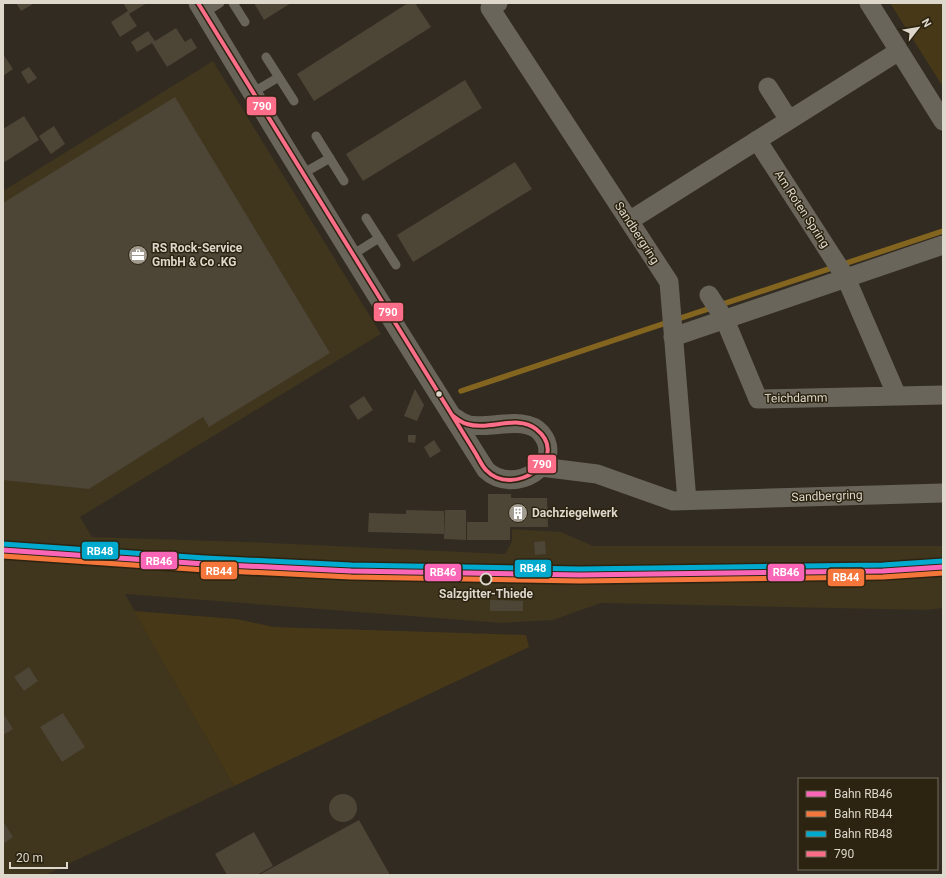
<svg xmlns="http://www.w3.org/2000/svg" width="946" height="878" viewBox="0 0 946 878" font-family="Roboto,sans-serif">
<rect width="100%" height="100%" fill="#312b21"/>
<path fill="#40351d" d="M213 61 381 334 80 517 92 537 248 542 505 554 512 541V529L561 532 593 546H943V608L926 610 601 603 553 620 501 623 125 594 234 786 45 875H3V191Z"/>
<path fill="#473817" d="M890 3H943V87Z
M134 611 236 619 274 627 526 635 529 647 234 786Z"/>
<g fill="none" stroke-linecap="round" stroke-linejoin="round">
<path stroke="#84651f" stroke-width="5.5" d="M461 391 943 231"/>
</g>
<path fill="#4d4536" d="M16 3H35L21 11Z
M123 3H147L129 14 137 26 120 37 111 22 128 11Z
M254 3H291L264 20Z
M408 3H415L431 27 314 101 297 74Z
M176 28 185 42 191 38 197 48 167 67 152 43 137 52 131 42 148 31 155 41Z
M3 54 13 69 3 76Z
M29 67 37 78 28 84 21 72Z
M465 80 482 108 363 181 346 154Z
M175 97 330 353 209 427 203 417 89 489 3 480V203Z
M24 116 39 140 3 163V129Z
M54 126 65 144 51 154 39 136Z
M515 162 532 189 413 262 397 235Z
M415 389 424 405 417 421 404 416Z
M364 396 373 410 358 420 349 406Z
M408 435H416L415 443 408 442Z
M434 440 441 451 430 458 424 447Z
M488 494H511V498H547L548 527H510V540H467V522H488Z
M406 510 444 511V534L368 532 369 513 406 514Z
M445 510H466V540L444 539Z
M545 541 546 554 535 555 534 542Z
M490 600 523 601V611H490Z
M29 667 38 681 24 691 14 677Z
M3 713 13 729 3 735Z
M63 713 85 747 62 762 40 727Z
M329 808a14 14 0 1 1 28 0a14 14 0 1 1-28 0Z
M359 820 390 875H259Z
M3 821 13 837 3 844Z
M254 832 273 866 257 875H227L215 854Z"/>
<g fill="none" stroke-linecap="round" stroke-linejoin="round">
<path stroke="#6a655b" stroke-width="9" d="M233 3 245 22
M204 13 220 3
M266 57 294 101
M252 93 279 77
M316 136 344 181
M302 174 330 158
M366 218 396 265
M352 255 379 238"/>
<path stroke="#6a655b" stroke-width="19" d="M198 3C292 160 388 315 486 470 513 496 567 465 541 433 526 415 490 429 469 425 462 423 457 419 451 415
M498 3 490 8 669 282 687 501
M869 3 943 121
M768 87 789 120
M757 140 846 278 897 396
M629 221 899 51
M709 295 725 320 758 399 943 395
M673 337 943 245
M541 467 597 474 673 501 943 493"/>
<g stroke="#2c2411" stroke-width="7">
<path id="bus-1" d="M198 3 452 415
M452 415C457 419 462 423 467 424 489 431 517 414 536 429 573 458 513 499 486 470 482 466 479 459 476 454 468 441 460 428 452 415Z"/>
</g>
<use href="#bus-1" stroke="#fb6d88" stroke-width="4"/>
<g stroke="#2c2411" stroke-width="8">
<path id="rail-1" d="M3 550 205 564 351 571 580 575 883 571 943 567"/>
</g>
<g stroke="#2c2411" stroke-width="8">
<path id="rail-2" d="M3 556 205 570 351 577 580 581 883 577 943 573"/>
</g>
<g stroke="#2c2411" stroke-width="8">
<path id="rail-3" d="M3 544 205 558 351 565 580 569 883 565 943 561"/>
</g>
<use href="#rail-1" stroke="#fa66b7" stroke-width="5"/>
<use href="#rail-2" stroke="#f5763a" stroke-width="5"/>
<use href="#rail-3" stroke="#00a9ce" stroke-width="5"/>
</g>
<defs>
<g id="office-disc" transform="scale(1)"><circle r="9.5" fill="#a19b90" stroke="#2c2411"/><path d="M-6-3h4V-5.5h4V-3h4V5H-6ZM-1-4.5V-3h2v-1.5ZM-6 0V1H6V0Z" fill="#fff"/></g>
<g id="building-disc" transform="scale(1)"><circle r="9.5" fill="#a19b90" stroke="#2c2411"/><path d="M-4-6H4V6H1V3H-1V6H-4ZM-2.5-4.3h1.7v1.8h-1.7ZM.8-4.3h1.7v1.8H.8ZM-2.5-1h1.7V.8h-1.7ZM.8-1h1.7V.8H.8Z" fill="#fff"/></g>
</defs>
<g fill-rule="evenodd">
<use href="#office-disc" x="138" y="255"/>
<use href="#building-disc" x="518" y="513"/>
</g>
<circle fill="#ddd7cc" stroke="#2c2411" stroke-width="1.5" cx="439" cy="394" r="3.5"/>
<circle fill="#2c2411" stroke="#ddd7cc" stroke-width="2" cx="486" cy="579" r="5.5"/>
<g text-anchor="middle" stroke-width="3" stroke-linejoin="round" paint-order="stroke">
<g font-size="12" fill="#ddd7cc" stroke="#2c2411">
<text transform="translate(802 209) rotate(57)" y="4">Am Roten Spring</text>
<text transform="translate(637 233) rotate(57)" y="4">Sandbergring</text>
<text transform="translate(796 398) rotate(-1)" y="4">Teichdamm</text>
<text transform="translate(827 496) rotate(-2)" y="4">Sandbergring</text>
</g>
<g font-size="12" font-weight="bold" fill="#ddd7cc" stroke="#2c2411" text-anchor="start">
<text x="152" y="252">RS Rock-Service<tspan x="152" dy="14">GmbH &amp; Co .KG</tspan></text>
<text x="532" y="517">Dachziegelwerk</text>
</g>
<g font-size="12" font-weight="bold" fill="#ddd7cc" stroke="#2c2411">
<text x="486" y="598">Salzgitter-Thiede</text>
</g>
</g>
<g stroke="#2c2411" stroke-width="1.5">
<rect x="246" y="96" width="31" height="20" rx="4" fill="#fb6d88"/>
<rect x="373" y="302" width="31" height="20" rx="4" fill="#fb6d88"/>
<rect x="527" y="454" width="30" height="20" rx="4" fill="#fb6d88"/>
<rect x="81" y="541" width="38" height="19" rx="4" fill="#00a9ce"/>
<rect x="140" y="551" width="38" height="19" rx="4" fill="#fa66b7"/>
<rect x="514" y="559" width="38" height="19" rx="4" fill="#00a9ce"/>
<rect x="200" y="561" width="38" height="19" rx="4" fill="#f5763a"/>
<rect x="767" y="563" width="38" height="19" rx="4" fill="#fa66b7"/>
<rect x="424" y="563" width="38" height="19" rx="4" fill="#fa66b7"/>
<rect x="827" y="568" width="38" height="19" rx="4" fill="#f5763a"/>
</g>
<g font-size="11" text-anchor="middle" font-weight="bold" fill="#fff">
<text x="262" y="110">790</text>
<text x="388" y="316">790</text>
<text x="542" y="468">790</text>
<text x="100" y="555">RB48</text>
<text x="159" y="565">RB46</text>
<text x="533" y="572">RB48</text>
<text x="219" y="575">RB44</text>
<text x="786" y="576">RB46</text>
<text x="443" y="576">RB46</text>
<text x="846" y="581">RB44</text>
</g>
<rect width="946" height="878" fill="none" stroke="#ddd7cc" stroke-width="8"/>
<rect x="798" y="778" width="140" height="92" fill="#2c2411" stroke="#736c5c"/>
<rect x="806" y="791" width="20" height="6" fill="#fa66b7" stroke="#736c5c"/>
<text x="834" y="798" font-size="12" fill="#ddd7cc">Bahn RB46</text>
<rect x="806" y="811" width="20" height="6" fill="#f5763a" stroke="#736c5c"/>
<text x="834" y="818" font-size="12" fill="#ddd7cc">Bahn RB44</text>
<rect x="806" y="831" width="20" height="6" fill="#00a9ce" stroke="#736c5c"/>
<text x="834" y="838" font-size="12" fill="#ddd7cc">Bahn RB48</text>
<rect x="806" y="851" width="20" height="6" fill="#fb6d88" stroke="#736c5c"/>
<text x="834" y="858" font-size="12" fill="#ddd7cc">790</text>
<g transform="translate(918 28) rotate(59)" stroke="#2c2411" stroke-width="3" paint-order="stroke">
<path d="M0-3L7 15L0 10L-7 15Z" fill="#ddd7cc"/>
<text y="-6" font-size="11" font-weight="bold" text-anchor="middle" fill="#ddd7cc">N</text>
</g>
<path d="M10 862v6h57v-6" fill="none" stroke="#ddd7cc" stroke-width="2"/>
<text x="16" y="862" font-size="12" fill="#ddd7cc" stroke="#2c2411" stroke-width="3" paint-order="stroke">20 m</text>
</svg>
